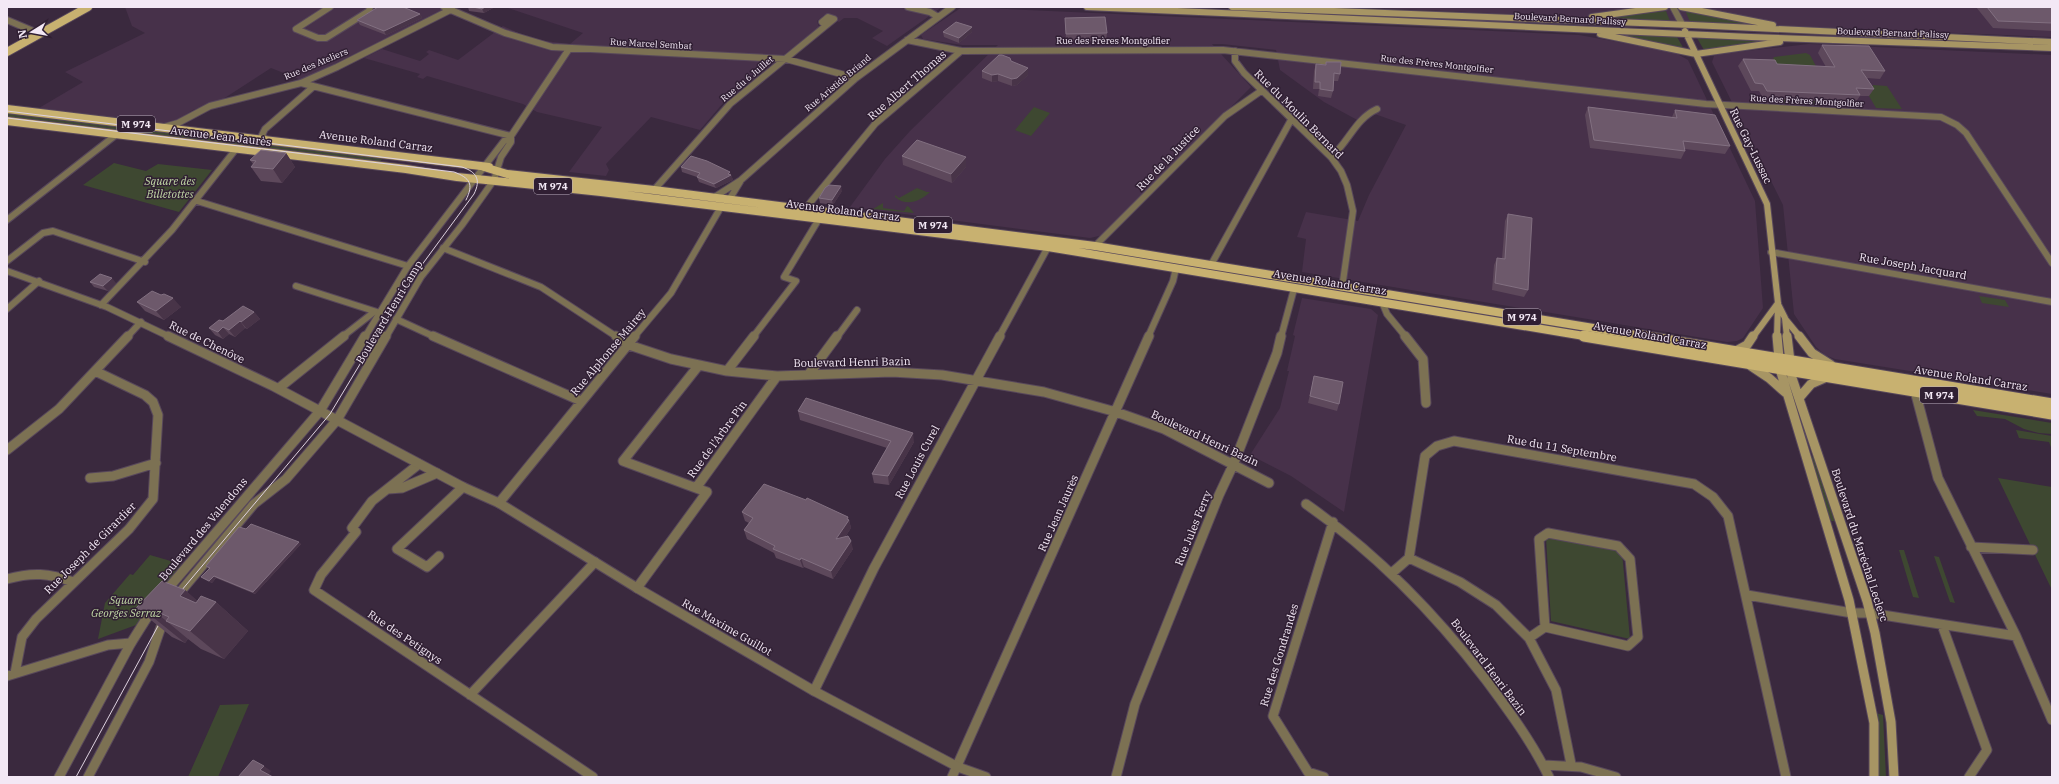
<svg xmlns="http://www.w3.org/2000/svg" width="2059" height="784" viewBox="0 0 2059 784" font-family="'IBM Plex Serif',serif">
<rect width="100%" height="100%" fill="#3a293e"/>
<path fill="#47314a" d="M125 7H451L301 80 271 68 220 101 193 110 174 122 168 124 39 108 83 82 65 72 145 33 132 26Z
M505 7H942L887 46 872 38 883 31 857 18H844L839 22 824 15 817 21 819 27 724 102 700 130 651 117 606 164 609 170 606 176 569 172 602 127 537 112 523 104 427 76 423 79 417 77 420 74 364 58 382 49 420 61 429 54 426 52 429 50 458 60 503 26 523 35 545 41 570 44 583 33Z
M962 7 1579 35 1674 52 1688 60 1755 201 1763 308 1743 338 1737 341 1727 342 1302 272 1306 239 1297 237 1306 212 1358 221 1369 195 1406 125 1369 112 1361 122 1324 102 1280 70 1276 50 1222 44H1212L1251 87 1103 235 1090 238 850 207 885 159 910 131 998 45H962L923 39 921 35Z
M1350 7H2052V37L1794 26Z
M1809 44 2052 55V394L1835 359 1825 355 1816 347 1794 314 1783 205 1712 62 1714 56 1719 54Z
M1302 298 1371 309 1378 315 1344 512 1291 476 1250 455 1280 408 1289 371H1287L1295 336 1293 335Z"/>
<path fill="#3e4831" d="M1685 10 1764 26 1690 22Z
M1666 11 1670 21 1595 19Z
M1607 34 1677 37 1684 49Z
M1697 38 1773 41 1704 50Z
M1806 53 1810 55 1816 66 1777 65 1773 59 1774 57Z
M1873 85 1887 86 1902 109 1876 108 1869 96Z
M1776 99 1855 103 1857 107 1779 103Z
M1034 107 1050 113 1031 136 1015 130Z
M7 110 385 156 378 164 7 118Z
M114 163 146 171 158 164 212 170 179 212 83 185Z
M917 188 927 192H930C921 201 906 207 895 197V195L899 198Z
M883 203V208L904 211 907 206 909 207 914 213 873 209Z
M1979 296 2005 300 2009 307 1982 303Z
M1973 410 2052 423V434L2039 433 2024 429 2005 419 1977 416Z
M2016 430 2052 436V450L2049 442 2019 438Z
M1809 456 1814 457 1835 521H1831Z
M1998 478 2052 487V590Z
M1546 537 1622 552 1630 639 1551 621Z
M1899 550H1904L1919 598 1913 597Z
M150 555 181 564 136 625 98 639 105 603 130 574 133 575Z
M1934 556 1939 557 1955 603 1950 602Z
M249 704 218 777H188L220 705Z
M1876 713 1883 715 1886 777H1879Z"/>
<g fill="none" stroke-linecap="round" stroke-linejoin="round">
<g stroke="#58485b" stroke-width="8">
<path id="minor-far1" d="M330 7 296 29 318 38H326L369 11 370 7
M444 7 505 33 552 47 786 59 856 78
M908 7 930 12 938 17
M1673 7 1682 24
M7 20 33 31
M907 40 961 51 1223 50 1706 104 1941 117 1957 125 1966 133 2052 263
M1235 51V61L1244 73 1331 157 1341 171 1347 185 1353 211 1342 288
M301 83 511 136
M164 127 178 123 210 106 301 83 337 67 452 9
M266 140 262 135 265 129 313 87
M1331 157C1349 142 1355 119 1377 109
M484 167 504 141 511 136 569 49
M494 180 501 157 511 142V136
M654 190 730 104 834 19 828 17 822 22
M713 198 741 180 856 78 952 7
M729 200 740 182
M197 201 408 266
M805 209 875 124 961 51
M7 220 117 134
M1095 246 1225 116 1261 91
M443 248 541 287 617 337
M1771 252 2052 302
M7 261 43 233 53 231 145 262
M1211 265 1291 120
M296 286 377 312
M1382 302 1387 314 1406 337
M101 305 172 230 236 149
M7 309 39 281
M396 319 435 337
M127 337 141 322
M342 337 374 312
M634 337 671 293 721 207
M753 337 796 281 784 277 819 219
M837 337 857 310
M999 337 1048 247
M1148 337 1173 281 1176 268
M1281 337 1294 289"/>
</g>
<g stroke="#58485b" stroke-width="11">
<path id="minor" d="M433 336 581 401
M616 336 629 345 671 359 727 371 777 376 892 372 942 375 1044 392 1116 412 1164 429 1269 483
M1405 336 1423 359 1426 403
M727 371 754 336
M809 374 837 336
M279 388 344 336
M1915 391 1938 478 2016 636 2052 720
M7 450 59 409 128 336
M419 464 372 501 352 528 356 532 321 575 314 590 593 777
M90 478 113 476 156 463
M696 488 623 461 699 365
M388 489 402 488 437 473
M499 503 635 336
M1306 504C1376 553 1434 612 1486 680 1509 711 1532 742 1549 777
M1548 533 1618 546 1630 559 1638 637 1628 646 1545 627 1539 539Z
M1971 547 2033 550
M439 556 427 567 397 549 463 487
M1409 558 1460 582 1496 605 1529 638 1556 690 1571 764
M1393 572 1409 558 1425 456 1437 446 1454 441 1694 484 1713 497 1728 516 1786 777
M7 579C32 572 49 573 73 582
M637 588 707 492 696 488 777 376
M1747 595 1852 613H1870L2016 636
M1942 625 1987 750 1969 777
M1529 638 1545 627
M15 673 22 637 36 619 129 529 153 499 158 415 153 402 145 395 95 371
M7 676 108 645 131 643
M814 691 874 568 1000 336
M470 695 595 562
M1544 765 1581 767 1616 777
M952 777 1149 336
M1116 777 1135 704 1219 495 1234 463 1277 353 1281 336
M1324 777 1308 772 1273 716 1333 522"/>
</g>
<g stroke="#58485b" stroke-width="8">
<path id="tertiary-far1" d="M7 271 107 307 170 337
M365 337 408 266 484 167
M386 337 421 277 462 225 494 180"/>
</g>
<g stroke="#58485b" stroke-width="11">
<path id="tertiary" d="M168 336 273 386 463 487 499 503 637 588 814 691 958 767 986 777
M165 592 320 411 365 336
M176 597 254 504 286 479 337 420 386 336
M59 777 131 643 153 608
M88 777 149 662 164 618"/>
</g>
<g stroke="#58485b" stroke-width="8">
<path id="secondary-far1" d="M1087 7 1751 37 2052 48
M1232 7 1692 25 2052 42
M1681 7 1773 25
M1592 17 1665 7
M1685 31 1767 204 1778 303 1777 337
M1600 34 1696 54 1780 42
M1778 304 1785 318 1787 337
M1786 320 1800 337
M1753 337 1778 303"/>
</g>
<g stroke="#58485b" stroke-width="11">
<path id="secondary" d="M1777 336 1780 369 1849 600 1874 723V777
M1787 336 1792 378 1867 601 1875 633 1891 722 1894 777
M1799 336 1812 353 1831 365
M1736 351 1747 345 1753 336
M1751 366 1769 378 1786 393
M1799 398 1811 384 1827 377"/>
</g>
<g stroke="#58485b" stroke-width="10">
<path id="primary-far1" d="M7 52 88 7
M7 109 489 167
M7 121 406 169 457 177 601 192 1048 247 1590 337
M484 167 507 174 654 190 1095 246 1648 337"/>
</g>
<g stroke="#58485b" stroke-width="13">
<path id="primary" d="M1584 336 2052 414
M1641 336 2052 404"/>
</g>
<use href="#minor-far1" stroke="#7c7153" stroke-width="6"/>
<use href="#minor" stroke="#7c7153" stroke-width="9"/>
<use href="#tertiary-far1" stroke="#7c7153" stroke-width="6"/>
<use href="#tertiary" stroke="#7c7153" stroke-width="9"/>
<use href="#secondary-far1" stroke="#a79564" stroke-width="6"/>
<use href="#secondary" stroke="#a79564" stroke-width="9"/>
<use href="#primary-far1" stroke="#c8b170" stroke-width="8"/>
<use href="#primary" stroke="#c8b170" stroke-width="11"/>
<path stroke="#ded2e0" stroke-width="1" d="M7 111 462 167C477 172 481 180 474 194L410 281 330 414 176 597
M7 118 454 172C470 178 474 184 466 200
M76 777 164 615"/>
</g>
<path fill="#5d485b" d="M468 7H493V8L484 13 469 11Z
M1976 7H2052V31L1993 28Z
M420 14 422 18 386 35 360 25 357 20Z
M1065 18 1107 33 1106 41H1066Z
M943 32H972L959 43 944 37Z
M1822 45 1885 71 1880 79 1867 78 1874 89 1869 96H1860L1855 103 1763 98 1759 91H1751L1738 66 1743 59 1777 64 1826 67 1818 53Z
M1011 61 1028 75 1017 85 1012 86 998 81 992 82 982 78V71Z
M1316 64 1340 74 1338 81H1334L1333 91 1331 98 1318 96 1319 89H1313L1314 71Z
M1588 107 1672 117 1675 110 1730 146 1725 154 1685 149V151L1681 159 1590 148 1585 115Z
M286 153 295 167 282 183 261 181 251 167 253 164 250 160Z
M902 156 966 167 952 183 903 165Z
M681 167 731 175 733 180 716 188 699 182 697 177 682 172Z
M842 191 833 205 820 203 819 198Z
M1508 214 1528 290 1524 297 1492 290 1494 265 1497 258 1502 259 1505 221Z
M90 282 116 283 108 291 94 287Z
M161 295 181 307 164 320 145 311 137 302Z
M254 312 260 319 247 329 245 328 235 337 229 334 223 339 215 335 209 328 223 321Z
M1314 376 1339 404 1337 411 1308 403Z
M798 411 914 442 889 485 874 483 872 474 887 448 800 420Z
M742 512 849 520 851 528 845 537 853 549 833 579 804 567 803 568 776 558 774 553 747 539 744 530 749 523 745 521Z
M246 529 301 544 255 594 216 578 212 583 204 579 201 577 209 569 206 566Z
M185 590 197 601 216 602 248 631 224 659 201 649 188 639 185 643 172 637 136 608Z"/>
<path fill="#483448" d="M485 7H493V8L484 13 482 9Z
M420 14 422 18 386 35 384 31Z
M972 27V32L959 43V38Z
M1028 68V75L1017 85 1012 86V79Z
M998 74V81L992 82V75Z
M286 153 295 167 282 183 273 169Z
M966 157V167L952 183 951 174Z
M730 172 733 180 716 188 714 184Z
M841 186 842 191 833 205 832 200Z
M112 278 116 283 108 291 103 286Z
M173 298 181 307 164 320 156 311Z
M254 312 260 319 247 329 241 322Z
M240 321 245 328 235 337 229 330Z
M223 327 229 334 223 339 218 332Z
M913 433 914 442 889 485 888 476Z
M848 517 851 528 838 547 836 539Z
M851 541 853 549 833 579 831 571Z
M299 542 301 544 255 594 253 592Z
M801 558 804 567 803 568 800 560Z
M214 576 216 578 212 583 209 581Z
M185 590 208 610 216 602 248 631 224 659 190 631 180 596Z
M153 610 188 639 185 643 149 614Z
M264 766 271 771 268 776 260 770Z"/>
<path fill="#6d596b" stroke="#827081" d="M378 7H403L420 14 384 31 357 20Z
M473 7H485L482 9Z
M1987 7H2052V23L1998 21Z
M1105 17 1107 33 1066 34 1065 18Z
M956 22 972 27 959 38 943 32Z
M1822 45 1869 46 1885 71 1861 70 1874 89 1856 88 1860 95 1767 91 1763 84 1755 83 1743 59 1775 60 1777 64 1835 67Z
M999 55H1002L1010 58 1011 61 1028 68 1017 78 1012 79 998 74 992 75 982 71Z
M1326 62H1341L1340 74 1334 73 1333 91 1320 89V82H1315L1316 64 1326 65Z
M1588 107 1677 118 1675 110 1715 115 1730 146 1683 141 1685 151 1594 140Z
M917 140 966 157 951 174 902 156Z
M261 150 286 153 273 169 251 167 256 161 250 160Z
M691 156 707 161 730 172 728 174 731 175 714 184 697 177 700 173 681 167Z
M829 185 841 186 832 200 819 198 825 188Z
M1508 214 1532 218 1528 290 1495 283 1497 258 1505 259Z
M100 274 112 278 103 286 90 282Z
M152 291 161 295 164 294 173 298 156 311 137 302Z
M243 306 254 312 241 322 240 321 229 330 223 327 218 332 209 328 219 320 223 321Z
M1314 376 1343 382 1339 404 1310 396Z
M806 398 913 433 888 476 872 474 891 441 798 411Z
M764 484 806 500 807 498 848 517 847 519 849 520 836 539 848 536 851 541 831 571 801 558 800 560 773 549 775 546 744 530 753 518 742 512Z
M251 524 299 542 253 592 214 576 209 581 201 577 210 568 206 566 239 527 246 529Z
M162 581 185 590 180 596 196 603 201 596 216 602 190 631 166 621 169 617 153 610 149 614 136 608Z
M253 760 264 766 260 770 273 777H238Z"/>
<g text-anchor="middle" stroke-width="3" stroke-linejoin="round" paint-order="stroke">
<g font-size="9" fill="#f3e8f5" stroke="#301f33">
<text transform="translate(1570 19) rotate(3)" y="3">Boulevard Bernard Palissy</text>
<text transform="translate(1893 33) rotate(2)" y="3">Boulevard Bernard Palissy</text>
<text x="1113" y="44">Rue des Frères Montgolfier</text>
<text transform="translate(651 44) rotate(3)" y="3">Rue Marcel Sembat</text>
<text transform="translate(316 64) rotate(-23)" y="3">Rue des Ateliers</text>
<text transform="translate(1437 64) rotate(6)" y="3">Rue des Frères Montgolfier</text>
<text transform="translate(747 79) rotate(-40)" y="3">Rue du 6 Juillet</text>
<text transform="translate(838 83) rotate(-40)" y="3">Rue Aristide Briand</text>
<text transform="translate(1807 101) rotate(3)" y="3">Rue des Frères Montgolfier</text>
</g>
<g fill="#301f33" stroke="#b8acbb" stroke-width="1">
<rect x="117" y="116" width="38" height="16" rx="3"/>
<rect x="534" y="178" width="38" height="16" rx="3"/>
<rect x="914" y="217" width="38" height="16" rx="3"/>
<rect x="1503" y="309" width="38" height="16" rx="3"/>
<rect x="1920" y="387" width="38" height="16" rx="3"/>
</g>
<g font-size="10" font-weight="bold" fill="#f3e8f5">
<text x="136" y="128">M 974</text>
<text x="553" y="190">M 974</text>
<text x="933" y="229">M 974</text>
<text x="1522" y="321">M 974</text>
<text x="1939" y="399">M 974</text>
</g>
<g font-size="11" fill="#f3e8f5" stroke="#301f33">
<text transform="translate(907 85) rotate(-41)" y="4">Rue Albert Thomas</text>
<text transform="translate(1299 114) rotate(45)" y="4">Rue du Moulin Bernard</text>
<text transform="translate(221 136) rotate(7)" y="4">Avenue Jean Jaurès</text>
<text transform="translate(376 141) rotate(7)" y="4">Avenue Roland Carraz</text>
<text transform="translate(1751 146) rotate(64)" y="4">Rue Gay-Lussac</text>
<text transform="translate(1168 158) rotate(-46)" y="4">Rue de la Justice</text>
<text transform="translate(843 210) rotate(7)" y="4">Avenue Roland Carraz</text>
<text transform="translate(1913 266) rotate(10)" y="4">Rue Joseph Jacquard</text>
<text transform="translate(1330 282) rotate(9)" y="4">Avenue Roland Carraz</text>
<text transform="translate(389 312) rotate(-59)" y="4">Boulevard Henri Camp</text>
<text transform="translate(1650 335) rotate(10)" y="4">Avenue Roland Carraz</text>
<text transform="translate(207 342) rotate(26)" y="4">Rue de Chenôve</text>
<text transform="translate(608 352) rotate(-50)" y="4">Rue Alphonse Mairey</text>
<text transform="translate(852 362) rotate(-1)" y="4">Boulevard Henri Bazin</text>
<text transform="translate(1971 378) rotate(9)" y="4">Avenue Roland Carraz</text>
<text transform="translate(1205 438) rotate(25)" y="4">Boulevard Henri Bazin</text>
<text transform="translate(717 439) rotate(-54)" y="4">Rue de l'Arbre Pin</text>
<text transform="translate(1562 448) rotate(10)" y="4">Rue du 11 Septembre</text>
<text transform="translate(917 462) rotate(-62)" y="4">Rue Louis Curel</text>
<text transform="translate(1058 513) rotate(-66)" y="4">Rue Jean Jaurès</text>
<text transform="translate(1193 528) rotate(-68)" y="4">Rue Jules Ferry</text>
<text transform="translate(203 529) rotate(-50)" y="4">Boulevard des Valendons</text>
<text transform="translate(1860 545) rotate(72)" y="4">Boulevard du Maréchal Leclerc</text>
<text transform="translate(90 548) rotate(-45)" y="4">Rue Joseph de Girardier</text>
<text transform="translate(727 627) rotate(30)" y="4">Rue Maxime Guillot</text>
<text transform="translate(405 637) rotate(34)" y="4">Rue des Petignys</text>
<text transform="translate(1279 655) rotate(-73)" y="4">Rue des Gondrandes</text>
<text transform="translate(1489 667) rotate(53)" y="4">Boulevard Henri Bazin</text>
</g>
<g font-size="11" font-style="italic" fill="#c2d9a6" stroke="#301f33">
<text x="170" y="185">Square des<tspan x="170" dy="13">Billetottes</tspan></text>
<text x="126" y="604">Square<tspan x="126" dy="13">Georges Serraz</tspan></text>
</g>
</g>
<rect width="2059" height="784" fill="none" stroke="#f3e8f5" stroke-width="16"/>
<g transform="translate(32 32) rotate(259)" stroke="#301f33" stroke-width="3" paint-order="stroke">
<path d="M0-3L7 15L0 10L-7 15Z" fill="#f3e8f5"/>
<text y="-6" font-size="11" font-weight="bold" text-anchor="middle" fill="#f3e8f5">N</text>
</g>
</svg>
